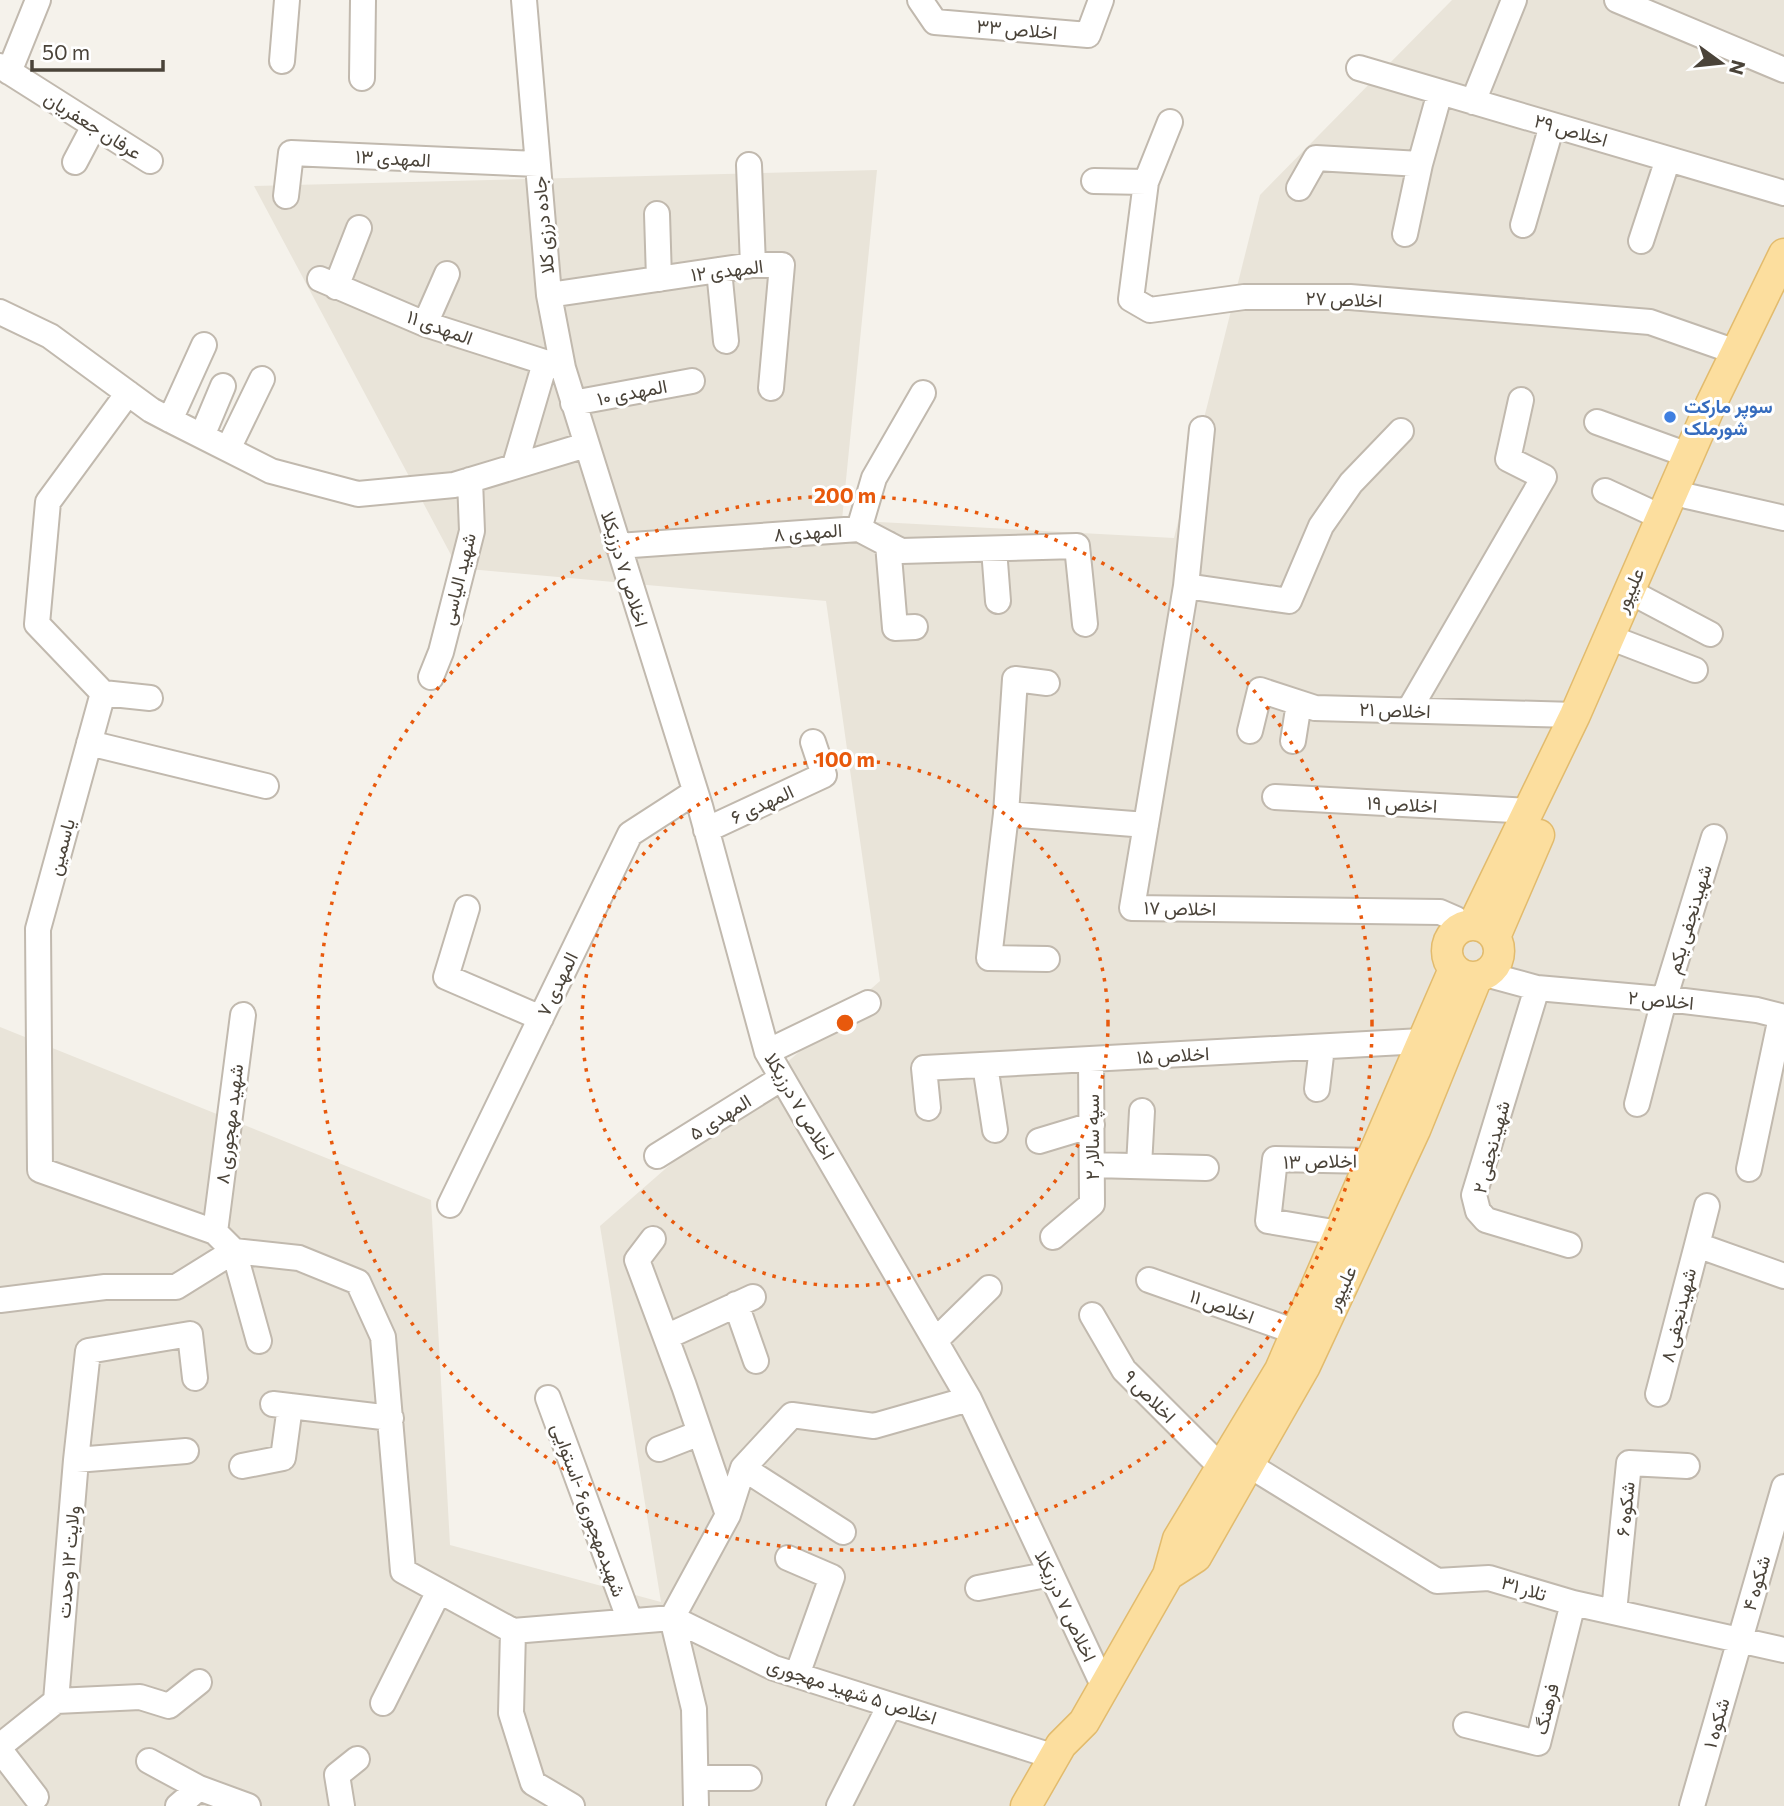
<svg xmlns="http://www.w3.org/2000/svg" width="1784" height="1806" viewBox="0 0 1784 1806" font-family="Commissioner,Vazirmatn,sans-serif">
<rect width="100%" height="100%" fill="#f5f2eb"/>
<path fill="#e9e4d9" d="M1452 0H1784V1806H0V1027L431 1200 450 1545 661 1602 600 1226 880 981 826 601 458 568 254 186 877 170 842 520 1174 538 1260 195Z"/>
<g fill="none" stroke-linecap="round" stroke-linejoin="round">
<g stroke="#c1b9ae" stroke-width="28">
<path id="minor" d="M524 0 549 295 563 368 700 806 767 1052 969 1399 1103 1685
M920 0 935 22 1088 35 1101 0
M1617 0 1784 70
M282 61 287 0
M0 66 150 161
M1359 68 1784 193
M9 72 38 0
M362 78 363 0
M1473 102 1514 0
M1170 122 1146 182 1131 299 1150 310 1244 297H1350L1650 322 1736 352
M75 162 94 126
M749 165 753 265
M1094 181 1146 182
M1299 188 1316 158 1420 164 1440 92
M286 196 291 153 538 164
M657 214 659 279
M1523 225 1552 125
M1405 234 1420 164
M1641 241 1668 159
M719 270 726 341
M320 279 425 324 563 368
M336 287 359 228
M549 295 753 265H782L771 388
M0 312 50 336 151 410 170 420 271 471 358 494 454 485 586 445
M425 324 447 274
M128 393 48 502 37 624 103 693 38 929 40 1170 215 1232 234 1251 259 1341
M573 403 692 381
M170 420 204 345
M1597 422 1688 455
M1202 429 1186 586 1132 908 1440 912 1456 919 1465 927
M202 436 223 386
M228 449 262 379
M515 465 545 363
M1605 491 1661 517
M1687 496 1784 518
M859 529 874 478 923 393
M888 544 895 628 915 627
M618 546 859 529 901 551 1077 546 1085 624
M994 549 998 601
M1186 586 1289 601 1321 526 1351 483 1401 431
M1642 598 1710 634
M1622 642 1695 670
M431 677 441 652 472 531 470 480
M1047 683 1015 679 1006 814 1146 825
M103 693 150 698
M1409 710 1544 477 1508 459 1521 400
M1250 731 1260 690 1315 708 1575 715
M1293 741 1299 703
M89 743 266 786
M1275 797 1529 811
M1006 814 989 958 1047 959
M706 830 824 775 813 742
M467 908 446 977 541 1018
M1485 974 1537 988 1684 1001 1757 1010 1784 1017
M1537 988 1474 1195 1478 1211 1486 1220 1569 1245
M767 1052 868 1003
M985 1065 995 1130
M1317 1089 1322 1047
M1637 1104 1664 1000 1714 837
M928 1108 924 1068 1422 1041
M1039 1141 1092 1125
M657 1156 782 1078
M1093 1165 1206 1168
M1139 1166 1142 1111
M1749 1169 1781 1017
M450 1205 630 834 695 792
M215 1232 243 1015
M1339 1233 1268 1221 1275 1159 1371 1161
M1053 1237 1092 1204 1091 1060
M653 1239 637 1260 684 1386 728 1515
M1697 1245 1707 1206
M1149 1280 1296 1332
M0 1300 105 1287H176L234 1251 299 1258 358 1282 383 1337 403 1571 513 1631 672 1618 774 1668 1055 1757
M736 1304 756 1361
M1092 1315 1124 1370 1221 1467
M666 1337 753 1297
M936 1340 989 1288
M1658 1394 1697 1245 1784 1276
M548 1398 630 1621
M273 1404 391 1418
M659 1449 700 1433
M76 1460 186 1451
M1249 1465 1437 1581 1489 1578 1573 1603 1784 1650
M242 1466 283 1458 290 1406
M743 1468 843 1532
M788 1558 832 1577 797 1675
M978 1588 1051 1574
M1614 1612 1629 1463 1687 1466
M513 1631 511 1713 533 1783 572 1806
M56 1701 140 1697 169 1706 199 1682
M383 1703 439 1591
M1466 1725 1538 1743 1573 1603
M0 1746 56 1701 76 1460 88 1351 190 1334 195 1378
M0 1750 36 1797
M149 1761 199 1788
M696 1778H749
M178 1806 199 1788 248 1806
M342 1806 337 1775 357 1759
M696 1806 694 1709 672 1618 728 1515 743 1468 792 1415 874 1426 969 1399
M839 1806 890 1705
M1692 1806 1784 1487"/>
</g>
<g stroke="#e2bb6d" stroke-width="33">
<path id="major" d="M1473 925 1575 715 1711 404 1784 254
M1447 951a26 26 0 1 1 52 0a26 26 0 1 1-52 0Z
M1495 937 1539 835
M1454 969 1280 1370 1178 1539 1168 1575 1196 1557 1305 1366 1415 1130 1477 977
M1026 1806 1061 1745 1084 1722 1168 1575"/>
</g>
<use href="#minor" stroke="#fff" stroke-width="24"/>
<use href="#major" stroke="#fcde9e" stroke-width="30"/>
</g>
<g fill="none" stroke="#e8590c" stroke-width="3.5" stroke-dasharray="3.5 7">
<circle cx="845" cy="1023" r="263"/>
<circle cx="845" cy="1023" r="527"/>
</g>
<circle fill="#3f7fe0" stroke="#fff" stroke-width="2.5" cx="1670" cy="417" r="7"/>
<g text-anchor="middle" stroke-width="6" stroke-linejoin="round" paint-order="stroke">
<g font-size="19" fill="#4a4339" stroke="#fff">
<text transform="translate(1017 29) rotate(5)" y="7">اخلاص ۳۳</text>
<text transform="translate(93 125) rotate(32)" y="7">عرفان جعفریان</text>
<text transform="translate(1571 130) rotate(16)" y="7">اخلاص ۲۹</text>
<text transform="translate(393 158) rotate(3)" y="7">المهدی ۱۳</text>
<text transform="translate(543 225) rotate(-95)" y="7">جاده درزی کلا</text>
<text transform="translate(727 270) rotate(-7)" y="7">المهدی ۱۲</text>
<text transform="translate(1344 299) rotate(2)" y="7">اخلاص ۲۷</text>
<text transform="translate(440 327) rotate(20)" y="7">المهدی ۱۱</text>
<text transform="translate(632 392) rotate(-11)" y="7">المهدی ۱۰</text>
<text transform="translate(808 532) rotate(-4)" y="7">المهدی ۸</text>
<text transform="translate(625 569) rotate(73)" y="7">اخلاص ۷ درزیکلا</text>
<text transform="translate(458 579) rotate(-76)" y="7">شهید الیاسی</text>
<text transform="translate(1629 590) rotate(-66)" y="7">علیپور</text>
<text transform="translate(1395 710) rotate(2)" y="7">اخلاص ۲۱</text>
<text transform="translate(762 804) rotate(-25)" y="7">المهدی ۶</text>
<text transform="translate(1402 804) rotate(3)" y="7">اخلاص ۱۹</text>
<text transform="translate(61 847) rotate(-75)" y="7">یاسمین</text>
<text transform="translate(1180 908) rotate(1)" y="7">اخلاص ۱۷</text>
<text transform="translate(1689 919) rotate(-73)" y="7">شهیدنجفی یکم</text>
<text transform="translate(557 984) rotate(-64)" y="7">المهدی ۷</text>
<text transform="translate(1661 1000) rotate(5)" y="7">اخلاص ۲</text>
<text transform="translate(1173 1055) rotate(-3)" y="7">اخلاص ۱۵</text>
<text transform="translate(800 1106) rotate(60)" y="7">اخلاص ۷ درزیکلا</text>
<text transform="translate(720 1117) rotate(-32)" y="7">المهدی ۵</text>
<text transform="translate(229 1124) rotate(-83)" y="7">شهید مهجوری ۸</text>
<text transform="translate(1092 1137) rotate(-90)" y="7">سپه سالار ۲</text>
<text transform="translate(1491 1147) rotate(-75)" y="7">شهیدنجفی ۲</text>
<text transform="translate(1320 1161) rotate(-1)" y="7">اخلاص ۱۳</text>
<text transform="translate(1341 1288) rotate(-65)" y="7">علیپور</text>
<text transform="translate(1222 1306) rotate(20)" y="7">اخلاص ۱۱</text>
<text transform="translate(1678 1315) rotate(-76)" y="7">شهیدنجفی ۸</text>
<text transform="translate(1150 1396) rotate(46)" y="7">اخلاص ۹</text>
<text transform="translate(1625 1509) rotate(-84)" y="7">شکوه ۶</text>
<text transform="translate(589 1510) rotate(70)" y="7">شهیدمهجوری۶ -استوایی</text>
<text transform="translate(68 1562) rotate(-85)" y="7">ولایت ۱۲ وحدت</text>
<text transform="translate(1756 1583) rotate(-74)" y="7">شکوه ۴</text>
<text transform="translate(1524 1588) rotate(17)" y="7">تلار ۳۱</text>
<text transform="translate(1066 1606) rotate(65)" y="7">اخلاص ۷ درزیکلا</text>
<text transform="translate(852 1691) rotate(18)" y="7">اخلاص ۵ شهید مهجوری</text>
<text transform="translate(1546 1709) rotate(-76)" y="7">فرهنگ</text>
<text transform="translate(1716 1723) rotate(-74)" y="7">شکوه ۱</text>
</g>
<g font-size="19" font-weight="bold" fill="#366cbe" stroke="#fff" text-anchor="start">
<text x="1684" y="413">سوپر مارکت<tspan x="1684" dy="22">شورملک</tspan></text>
</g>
</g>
<circle cx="845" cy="1023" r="10" fill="#e8590c" stroke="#fff" stroke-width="3.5"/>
<g font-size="21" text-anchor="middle" font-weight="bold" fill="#e8590c" stroke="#fff" stroke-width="6" stroke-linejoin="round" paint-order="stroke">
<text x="845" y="503">200 m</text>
<text x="845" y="767">100 m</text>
</g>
<g transform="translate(1721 63) rotate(105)" stroke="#ffffff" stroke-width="5" paint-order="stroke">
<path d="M0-5L12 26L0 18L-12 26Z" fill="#4a4339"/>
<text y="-10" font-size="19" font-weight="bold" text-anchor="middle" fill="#4a4339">N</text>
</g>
<path d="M32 60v10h131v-10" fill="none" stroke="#4a4339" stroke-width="3.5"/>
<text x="42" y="60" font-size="21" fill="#4a4339" stroke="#ffffff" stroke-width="5" paint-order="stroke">50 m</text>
</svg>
